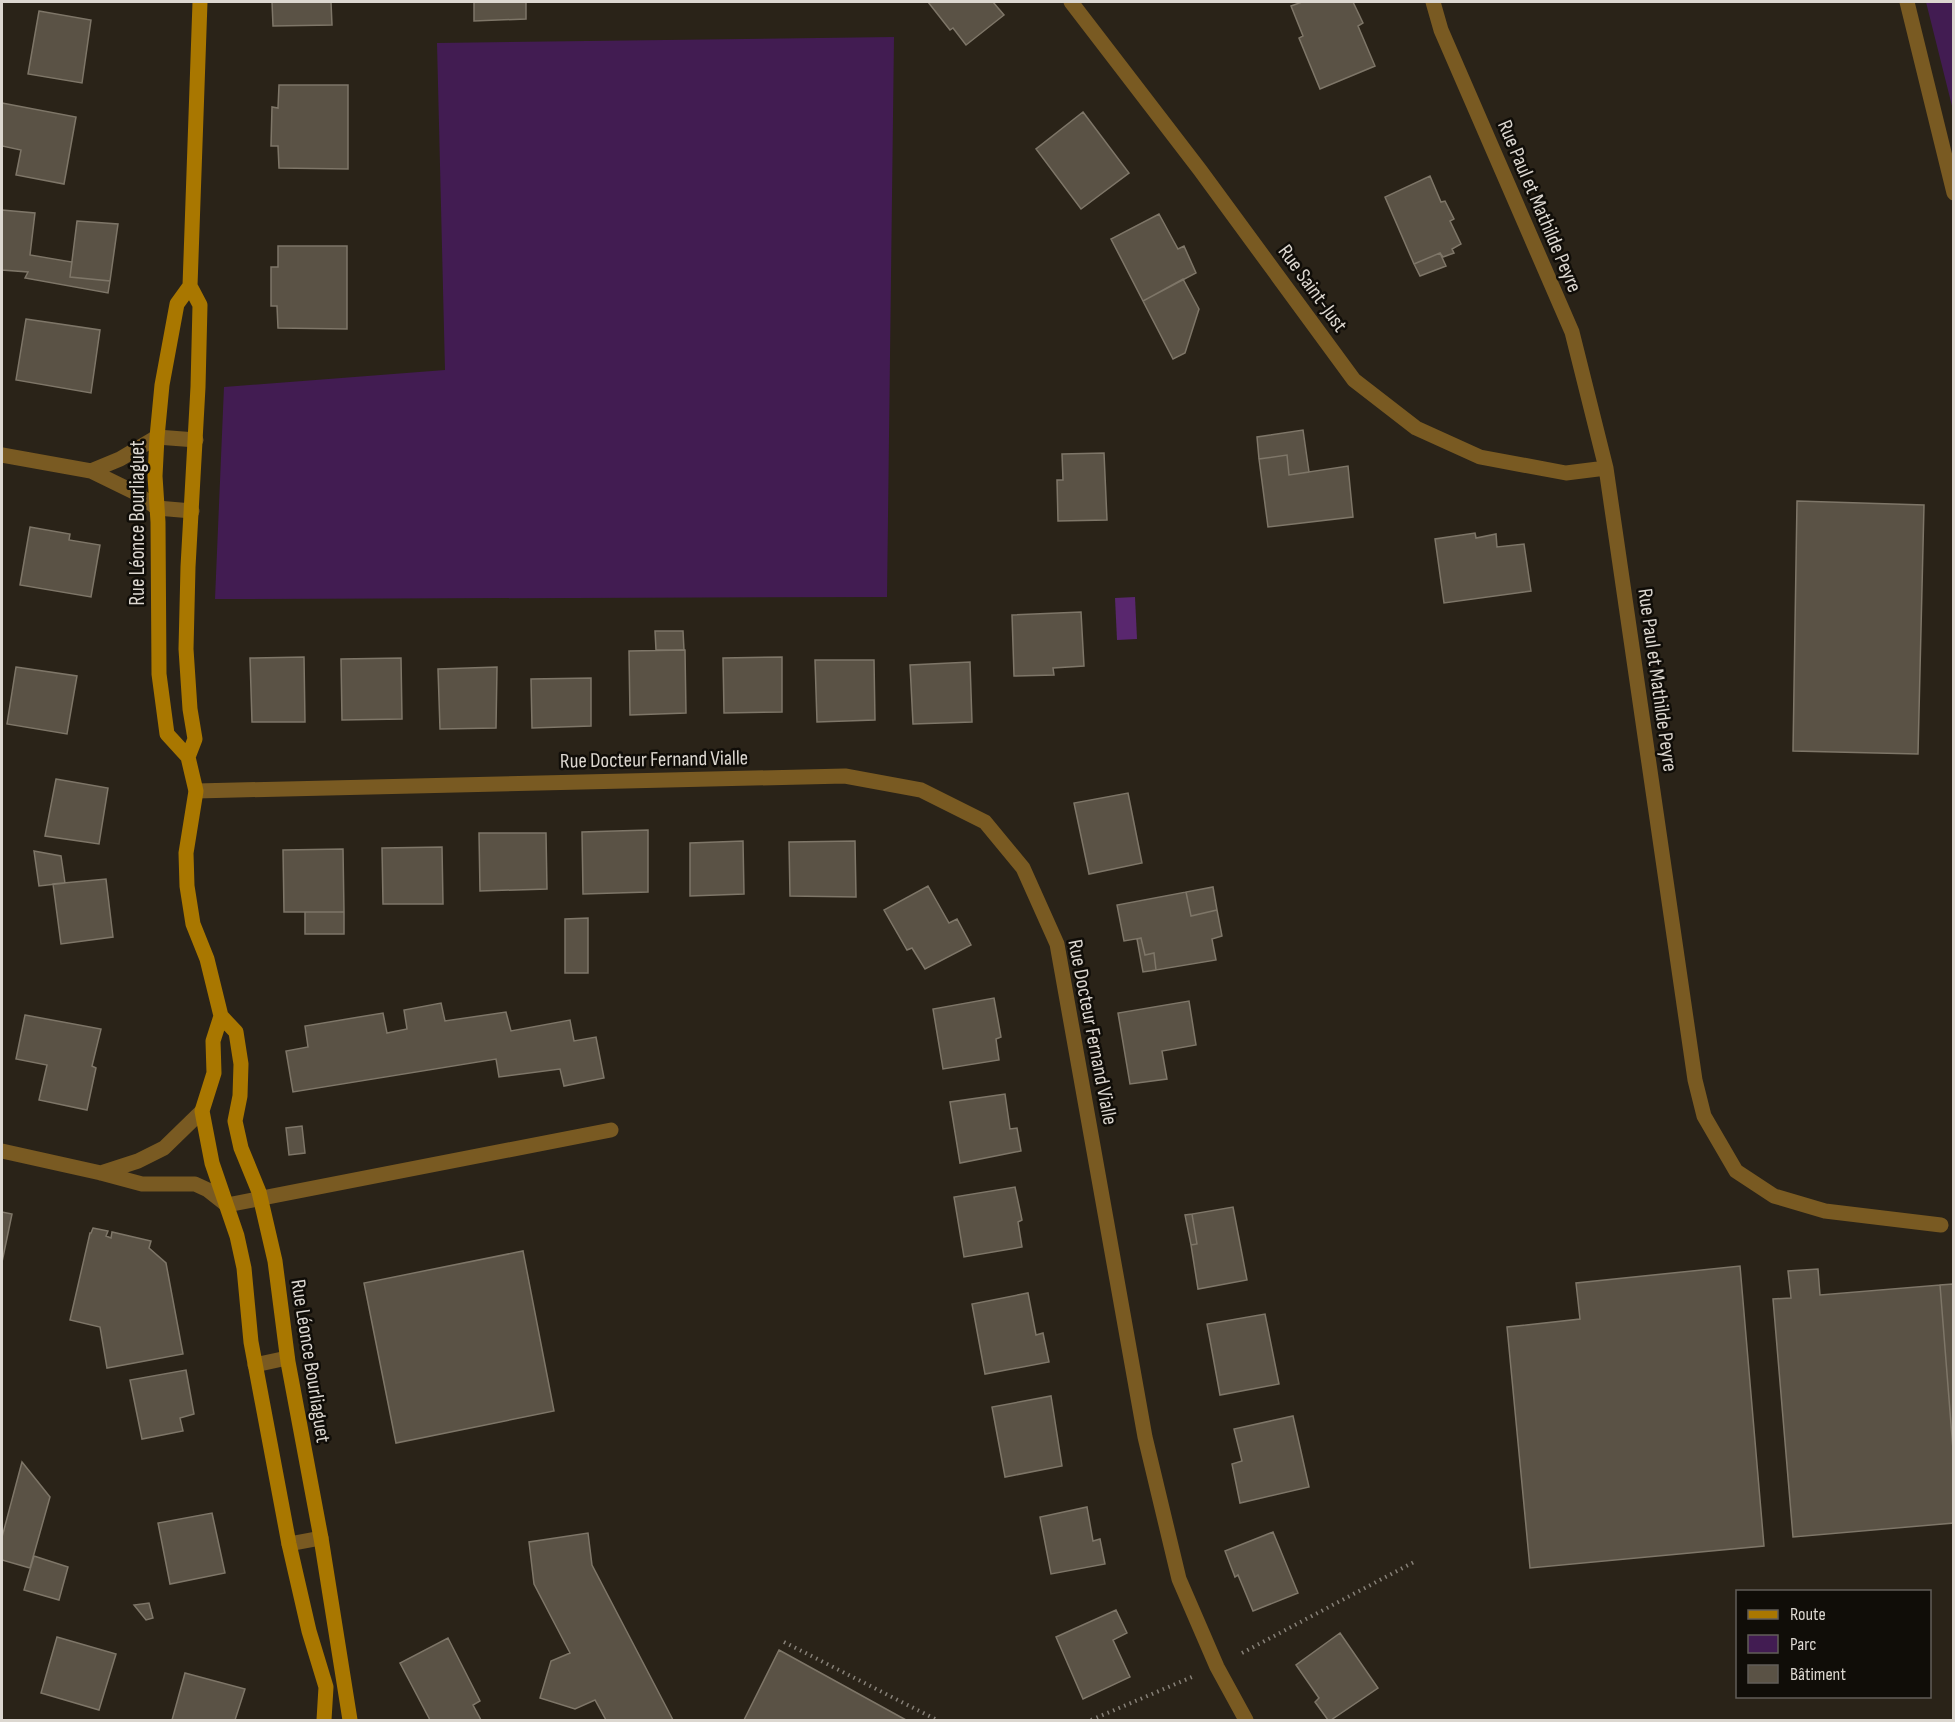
<svg xmlns="http://www.w3.org/2000/svg" width="1955" height="1722" viewBox="0 0 1955 1722" font-family="'Sofia Sans Condensed',sans-serif">
<rect width="100%" height="100%" fill="#2a2318"/>
<path fill="#421c52" d="M1926 2H1953V110Z
M894 37 887 597 215 599 224 387 445 370 437 43Z"/>
<path fill="#59276e" d="M1135 597 1137 639 1117 640 1115 598Z"/>
<path fill="#5a5245" stroke="#7e7668" stroke-width="1.5" d="M272 2H331L332 25 273 26Z
M474 2H526V19L474 21Z
M928 2H993L1004 15 966 45 953 28 950 30Z
M1302 2H1353L1363 23 1358 26 1375 66 1320 89 1299 38 1303 36 1291 6Z
M39 11 91 20 82 83 28 74Z
M279 85H348V169L279 168 278 146H271L272 107 278 108Z
M2 103 76 117 64 184 16 175 21 150 2 146Z
M1083 112 1129 173 1081 209 1036 149Z
M1430 176 1441 202 1445 201 1454 219 1450 221 1461 244 1452 249 1454 253 1443 257 1440 253 1414 264 1385 197Z
M2 210 35 213 30 255 72 262 70 277 110 281 108 293 25 278 28 272 2 270Z
M1159 214 1178 249 1184 246 1196 273 1143 301 1111 239Z
M77 221 118 224 110 281 70 277Z
M278 246H347V329L278 328 277 306H271V267H278Z
M1440 253 1446 266 1420 276 1414 264Z
M1183 279 1199 309 1185 353 1173 359 1143 301Z
M26 319 100 330 91 393 16 380Z
M1303 430 1309 472 1289 475 1287 455 1259 459 1257 437Z
M1104 453 1107 520 1058 521 1057 480H1063L1062 454Z
M1287 455 1289 475 1348 466 1353 517 1268 527 1259 459Z
M1797 501 1924 505 1918 754 1793 751Z
M30 527 70 534 69 540 100 545 91 597 20 585Z
M1475 533 1476 538 1496 534 1497 547 1524 544 1531 591 1444 603 1435 539Z
M1081 612 1084 666 1053 668 1054 675 1014 676 1012 615Z
M655 631H683L684 650H656Z
M685 650 686 713 630 715 629 651Z
M304 657 305 722H252L250 658Z
M782 657V712L724 713 723 658Z
M401 658 402 719 342 720 341 659Z
M815 660H874L875 720 817 722Z
M970 662 972 722 913 724 910 665Z
M16 667 77 676 67 734 7 724Z
M497 667 496 728 440 729 438 669Z
M591 678V726L532 728 531 679Z
M56 779 108 788 99 844 45 836Z
M1128 793 1142 863 1089 874 1074 803Z
M648 830V892L583 894 582 832Z
M479 833H546L547 889 480 891Z
M743 841 744 894 690 896V843Z
M855 841 856 897 790 896 789 842Z
M442 847 443 904H383L382 848Z
M343 849 344 912H284L283 850Z
M34 851 61 856 65 883 39 886Z
M106 879 113 937 61 944 53 884Z
M928 886 949 923 957 919 971 945 925 969 912 948 907 950 884 910Z
M1213 887 1217 910 1191 916 1186 892Z
M1186 892 1191 916 1217 910 1222 936 1212 939 1216 960 1156 970 1154 953 1145 955 1141 938 1124 941 1117 905Z
M305 912H344V934H305Z
M588 918V973H565V919Z
M1141 938 1145 955 1154 953 1156 970 1143 972 1137 939Z
M994 998 1001 1037 996 1039 999 1060 943 1069 933 1009Z
M1189 1001 1196 1045 1162 1051 1167 1079 1130 1084 1118 1013Z
M441 1003 445 1021 506 1012 511 1031 570 1020 574 1041 596 1037 604 1078 564 1086 560 1069 499 1077 496 1059 293 1092 286 1051 308 1047 305 1026 383 1013 387 1033 407 1029 404 1010Z
M25 1015 101 1029 92 1066 96 1068 87 1110 39 1100 47 1065 16 1059Z
M1005 1094 1010 1129 1017 1128 1021 1151 960 1163 950 1102Z
M302 1126 305 1153 289 1155 286 1128Z
M1015 1187 1022 1220 1018 1222 1022 1247 964 1257 954 1197Z
M1233 1207 1247 1280 1198 1289 1191 1245 1197 1244 1192 1214Z
M2 1212 12 1214 2 1262Z
M1192 1214 1197 1244 1191 1245 1185 1215Z
M93 1228 108 1231 106 1236 111 1238 112 1232 151 1241 149 1248 166 1263 183 1354 107 1368 100 1327 70 1320 90 1233H91Z
M523 1251 554 1411 396 1443 364 1283Z
M1740 1266 1764 1546 1530 1568 1507 1327 1580 1319 1576 1283Z
M1818 1269 1820 1295 1940 1285 1954 1462V1523L1793 1537 1773 1299 1791 1298 1788 1271Z
M1953 1284 1954 1285V1462L1940 1285Z
M1028 1293 1036 1335 1043 1333 1049 1362 985 1374 972 1304Z
M1265 1314 1279 1384 1220 1395 1207 1324Z
M186 1370 194 1414 180 1418 183 1431 142 1439 130 1380Z
M1051 1396 1062 1466 1005 1477 992 1407Z
M1293 1416 1309 1487 1240 1503 1232 1464 1242 1461 1234 1429Z
M22 1462 50 1497 30 1568 2 1560V1537Z
M1087 1507 1093 1541 1100 1539 1105 1564 1051 1574 1040 1517Z
M212 1513 225 1573 170 1584 158 1523Z
M1273 1532 1298 1593 1253 1611 1238 1575 1235 1577 1225 1551Z
M588 1533 592 1565 673 1720H606L595 1700 575 1709 540 1698 551 1661 570 1653 534 1584 529 1542Z
M34 1556 68 1567 59 1600 24 1590Z
M149 1603 153 1618 146 1620 134 1605Z
M1116 1610 1127 1633 1113 1640 1130 1677 1083 1699 1056 1637Z
M1340 1633 1378 1688 1331 1720H1328L1315 1702 1319 1698 1296 1665Z
M57 1637 116 1654 99 1710 41 1693Z
M448 1638 480 1701 473 1705 481 1720H430L400 1663Z
M779 1650 906 1720H744Z
M185 1673 245 1689 235 1720H172Z"/>
<g fill="none" stroke-linecap="round" stroke-linejoin="round">
<path stroke="#878178" stroke-width="4" stroke-dasharray="1.5 4.5" stroke-linecap="butt" d="M784 1642 937 1720
M1242 1653 1414 1562
M1091 1720 1192 1677"/>
<path stroke="#795a22" stroke-width="15" d="M1907 2 1954 193
M227 1205 611 1130"/>
<path stroke="#795a22" stroke-width="15" d="M1071 2 1200 170 1354 380 1416 428 1480 457 1566 473 1606 468
M1433 2 1441 30 1572 332 1606 468 1695 1080 1704 1116 1736 1171 1774 1196 1825 1211 1941 1225
M2 455 91 471 136 493 157 508 192 511
M91 471 120 459 157 437 196 440
M196 791 845 776 921 790 985 822 1023 868 1057 944 1145 1437 1179 1579 1217 1667 1246 1720
M2 1151 101 1173 142 1184H195L208 1190 227 1205
M101 1173 138 1161 164 1148 202 1111
M255 1365 287 1358
M289 1544 321 1538"/>
<path stroke="#a97700" stroke-width="15" d="M190 286 177 304 162 385 157 437 155 476 158 522 159 674 167 734 188 757 196 791 186 853 187 886 193 924 207 959 221 1016 236 1032 241 1064 240 1096 235 1121 241 1148 259 1192 275 1261 288 1362 321 1538 350 1720
M188 757 195 739 190 709 186 649 188 567 198 387 200 305 190 286 200 2
M221 1016 213 1041 214 1073 202 1111 212 1163 237 1236 244 1268 251 1342 289 1544 309 1631 326 1687 324 1720"/>
</g>
<g text-anchor="middle" stroke-width="5" stroke-linejoin="round" paint-order="stroke">
<g font-size="21" fill="#dcd7d0" stroke="#100d08">
<text transform="translate(1540 206) rotate(67)" y="7">Rue Paul et Mathilde Peyre</text>
<text transform="translate(1313 288) rotate(54)" y="7">Rue Saint-Just</text>
<text transform="translate(137 523) rotate(-90)" y="7">Rue Léonce Bourliaguet</text>
<text transform="translate(1658 680) rotate(82)" y="7">Rue Paul et Mathilde Peyre</text>
<text transform="translate(654 759) rotate(-1)" y="7">Rue Docteur Fernand Vialle</text>
<text transform="translate(1093 1032) rotate(79)" y="7">Rue Docteur Fernand Vialle</text>
<text transform="translate(311 1361) rotate(81)" y="7">Rue Léonce Bourliaguet</text>
</g>
</g>
<rect width="1955" height="1722" fill="none" stroke="#dcd7d0" stroke-width="6"/>
<rect x="1736" y="1590" width="195" height="108" fill="#100d08" stroke="#625e58" stroke-width="1.5"/>
<rect x="1748" y="1610" width="30" height="9" fill="#a97700" stroke="#625e58" stroke-width="1.5"/>
<text x="1790" y="1620" font-size="18" fill="#dcd7d0">Route</text>
<rect x="1748" y="1635" width="30" height="18" fill="#421c52" stroke="#625e58" stroke-width="1.5"/>
<text x="1790" y="1650" font-size="18" fill="#dcd7d0">Parc</text>
<rect x="1748" y="1665" width="30" height="18" fill="#5a5245" stroke="#625e58" stroke-width="1.5"/>
<text x="1790" y="1680" font-size="18" fill="#dcd7d0">Bâtiment</text>
</svg>
